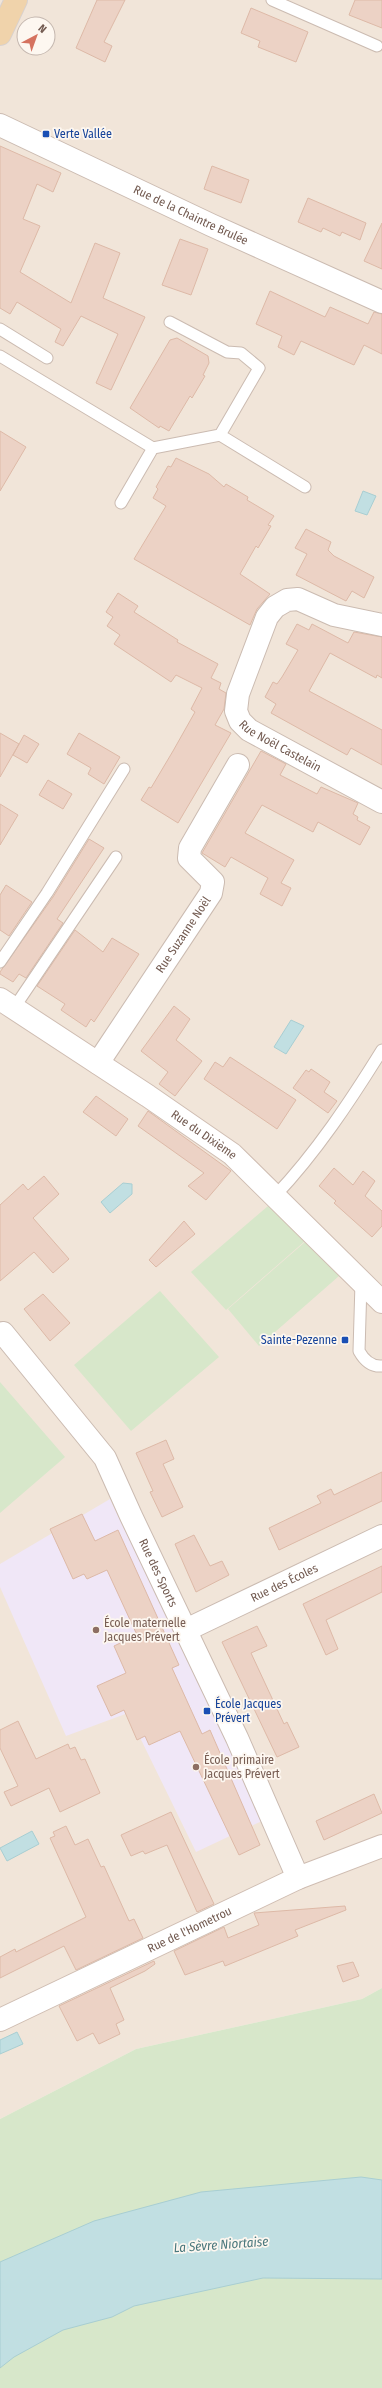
<svg xmlns="http://www.w3.org/2000/svg" width="382" height="2388" viewBox="0 0 382 2388" font-family="'Fira Sans Condensed',sans-serif">
<rect width="100%" height="100%" fill="#faf3ea"/>
<path fill="#f1e5d9" fill-rule="evenodd" d="M0 0H382V1988L362 1999 136 2049 0 2119ZM24 24H48V48H24Z"/>
<path fill="#f0e7f7" d="M110 1499 264 1820 196 1852 128 1713 66 1736 0 1587V1564Z"/>
<path fill="#d7e7ca" d="M268 1206 305 1241 226 1310 191 1272Z
M305 1242 339 1276 259 1346 228 1309Z
M160 1291 219 1357 131 1431 74 1365Z
M0 1382 65 1457 0 1513Z
M382 1988V2388H0V2119L136 2049 362 1999Z"/>
<path fill="#c1dfe2" stroke="#a8ced2" d="M363 491 376 496 367 515 355 511Z
M291 1020 304 1026 286 1054 274 1047Z
M123 1183 132 1184V1194L110 1213 101 1202Z
M32 1831 39 1844 7 1861 0 1848Z
M17 2032 23 2044 0 2054V2040Z
M361 2177 382 2180V2279L263 2278 134 2306 112 2317 63 2330 14 2357 0 2368V2262L94 2221 201 2192Z"/>
<path fill="#ecd2c5" stroke="#ddb9a7" d="M97 0H125L104 42 112 46 105 62 76 48Z
M355 0H382V28L349 15Z
M251 8 308 32 296 62 258 47 260 41 241 33Z
M0 146 61 173 53 192 37 184 23 219 40 226 20 272 71 303 95 243 120 253 103 298 145 317 111 390 96 383 118 334 81 316 63 346 55 342 61 329 17 302 10 314 0 308Z
M212 166 249 180 241 203 204 189Z
M308 198 366 223 360 240 342 232 340 236 323 228 321 232 298 222Z
M382 223V269L364 261Z
M180 239 208 249 191 295 162 285Z
M270 291 325 317 330 307 368 324 374 312 382 314V354L364 345 354 365 301 341 294 355 278 347 282 336 256 324Z
M177 338 208 356 209 363 203 375 205 376 192 398 190 396 169 431 160 426 159 428 130 408 170 340Z
M0 431 26 447 0 491Z
M176 458 209 474 224 487 226 484 248 497 247 500 274 516 268 525 271 526 258 548 256 546 240 574 270 594 257 609 250 625 134 559 166 506 153 498 158 489 156 487 168 466 171 467Z
M306 529 331 542 328 550 334 556 374 577 364 598 352 591 346 601 296 575 307 554 295 548Z
M118 593 138 606 134 612 178 640 177 642 218 664 211 678 221 683 219 689 226 693 224 709 215 725 231 733 178 823 141 800 149 787 151 788 173 751 195 712 191 709 202 688 176 675 171 682 114 644 120 635 107 626 113 617 106 612Z
M297 624 309 630 312 624 348 643 354 632 382 637V678L377 675 376 678 330 653 309 691 382 730V765L351 748 347 755 271 713 276 704 265 697 273 682 277 684 282 677 298 650 286 644Z
M0 733 19 744 0 777Z
M79 733 120 757 104 784 88 774 91 768 67 754Z
M24 735 39 744 27 763 13 755Z
M261 751 286 764 280 775 317 794 321 787 358 803 353 814 358 817 357 820 370 827 360 845 318 822 313 832 262 805 245 833 294 860 281 883 291 888 282 906 260 894 268 878 231 857 225 867 202 853Z
M48 780 72 794 63 809 39 795Z
M0 804 18 815 0 845Z
M89 839 104 848 57 919 63 923 26 978 19 974 13 982 0 974V972L53 897Z
M6 885 32 902 9 936 0 930V895Z
M75 930 103 952 112 938 139 954 94 1022 91 1019 86 1027 61 1010 65 1004 37 986Z
M174 1006 190 1019 176 1040 202 1061 175 1096 159 1084 168 1072 141 1051Z
M230 1057 296 1100 277 1129 204 1079 215 1062 223 1067Z
M311 1069 330 1082 324 1092 337 1101 328 1113 293 1088 306 1070 309 1072Z
M96 1096 128 1119 116 1136 83 1112Z
M148 1111 231 1171 206 1200 188 1186 204 1173 138 1126Z
M334 1168 353 1185 363 1171 375 1181 365 1196 382 1211V1226L372 1237 334 1203 336 1201 319 1186Z
M44 1176 59 1194 33 1218 69 1259 53 1273 34 1252 0 1281V1205L23 1184 28 1190Z
M184 1221 195 1234 156 1267 149 1260Z
M43 1294 70 1323 50 1341 24 1309Z
M166 1440 174 1459 163 1464 183 1507 162 1517 150 1492 153 1491 136 1453Z
M382 1472V1501L279 1550 269 1528 321 1503 317 1496 331 1489 334 1495Z
M82 1514 95 1541 118 1530 179 1665 172 1668 202 1734 210 1730 260 1845 239 1855 180 1731 149 1745 145 1736 137 1740 124 1710 111 1716 97 1686 126 1673 114 1646 137 1635 107 1570 87 1579 84 1574 73 1579 50 1529Z
M194 1535 210 1566 222 1561 229 1575 196 1592 175 1544Z
M382 1566V1592L326 1620 338 1649 326 1655 303 1604Z
M257 1626 267 1646 251 1653 284 1724 287 1722 299 1747 277 1757 222 1642Z
M18 1721 36 1759 68 1744 70 1749 75 1747 81 1760 85 1759 100 1793 60 1812 49 1788 11 1806 4 1792 18 1786 0 1748V1730Z
M374 1794 382 1813 324 1840 316 1821Z
M171 1812 214 1904 197 1912 167 1845 145 1854 143 1851 131 1856 121 1835Z
M66 1826 75 1845 88 1839 101 1867 104 1866 129 1921 134 1919 143 1938 76 1970 64 1946 0 1978V1957L15 1949 16 1952 86 1917 50 1838 55 1836 53 1832Z
M345 1906 346 1910 295 1930 298 1936 225 1966 223 1961 185 1975 174 1951 224 1927 228 1938 259 1925 254 1913Z
M154 1961 155 1964 145 1971 110 1988 124 2020 116 2024 120 2034 99 2044 93 2033 77 2041 59 2006Z
M353 1962 359 1976 343 1982 337 1966Z"/>
<g fill="none" stroke-linecap="round" stroke-linejoin="round">
<g stroke="#cbbbb1" stroke-width="13">
<path id="lane" d="M272 0 377 46
M170 322 227 352 241 353 259 368 220 435
M0 329 47 358
M0 356 153 448 220 435 305 487
M121 503 153 448
M0 962 47 893 124 769
M14 1008 116 857
M275 1196C316 1153 351 1100 382 1050
M361 1283 359 1351C364 1360 371 1367 382 1366"/>
</g>
<g stroke="#cbbbb1" stroke-width="24">
<g id="street">
<path id="s1" d="M0 125 211 225 382 302"/>
<path id="s2" d="M382 625 334 615 298 599 287 600 275 607 267 617 238 694 236 711 240 721 249 730 382 802"/>
<path id="s3" d="M98 1063 211 893 213 882 189 858 190 848 238 765"/>
<path id="s4" d="M3 1333 105 1458 131 1516 237 1738 298 1878"/>
<path id="s5" d="M186 1630 382 1536"/>
</g>
</g>
<g stroke="#cfbdb2" stroke-width="24">
<g id="secondary">
<path id="s6" d="M0 999 148 1096 232 1154 382 1302"/>
<path id="s7" d="M0 2020 298 1878 382 1846"/>
</g>
</g>
<g stroke="#d8d1ce" stroke-width="24">
<path id="primary" d="M0 34 16 0"/>
</g>
<use href="#lane" stroke="#fff" stroke-width="11"/>
<use href="#street" stroke="#fff" stroke-width="22"/>
<use href="#secondary" stroke="#fff" stroke-width="22"/>
<use href="#primary" stroke="#f0d3ab" stroke-width="22"/>
</g>
<g fill="#1a4fb4" stroke="#fdf7f0" stroke-width="1.5">
<rect x="42" y="130" width="8" height="8" rx="2"/>
<rect x="341" y="1336" width="8" height="8" rx="2"/>
<rect x="203" y="1707" width="8" height="8" rx="2"/>
</g>
<g fill="#8d6e63" stroke="#fdf7f0" stroke-width="1.5">
<circle cx="96" cy="1630" r="4"/>
<circle cx="196" cy="1767" r="4"/>
</g>
<g text-anchor="middle" stroke-width="3.5" stroke-linejoin="round" paint-order="stroke">
<g font-size="12" fill="#164399" stroke="#fdf7f0" text-anchor="start">
<text x="54" y="138">Verte Vallée</text>
<text x="337" y="1344" text-anchor="end">Sainte-Pezenne</text>
<text x="215" y="1708">École Jacques<tspan x="215" dy="14">Prévert</tspan></text>
</g>
<g font-size="12" fill="#725a50" stroke="#fdf7f0">
<text dy="4" stroke="none"><textPath href="#s1" startOffset="211">Rue de la Chaintre Brulée</textPath></text>
<text dy="4" stroke="none"><textPath href="#s2" startOffset="284">Rue Noël Castelain</textPath></text>
<text dy="4" stroke="none"><textPath href="#s3" startOffset="154">Rue Suzanne Noël</textPath></text>
<text dy="4" stroke="none"><textPath href="#s6" startOffset="245">Rue du Dixième</textPath></text>
<text dy="4" stroke="none"><textPath href="#s4" startOffset="288">Rue des Sports</textPath></text>
<text dy="4" stroke="none"><textPath href="#s5" startOffset="109">Rue des Écoles</textPath></text>
<text dy="4" stroke="none"><textPath href="#s7" startOffset="210">Rue de l'Hometrou</textPath></text>
</g>
<g font-size="12" fill="#785e54" stroke="#fdf7f0" text-anchor="start">
<text x="104" y="1627">École maternelle<tspan x="104" dy="14">Jacques Prévert</tspan></text>
<text x="204" y="1764">École primaire<tspan x="204" dy="14">Jacques Prévert</tspan></text>
</g>
<g font-size="13" font-style="italic" fill="#49777c" stroke="#fdf7f0">
<text transform="translate(221 2244) rotate(-4)" y="5">La Sèvre Niortaise</text>
</g>
</g>
<g transform="translate(36 36) rotate(41)"><circle r="19" fill="#fdf7f0" stroke="#c5b8b0"/>
<path d="M0-3L7 15L0 10L-7 15Z" fill="#d5725f"/>
<text y="-6" font-size="11" font-weight="bold" text-anchor="middle" fill="#725a50">N</text>
</g>
</svg>
